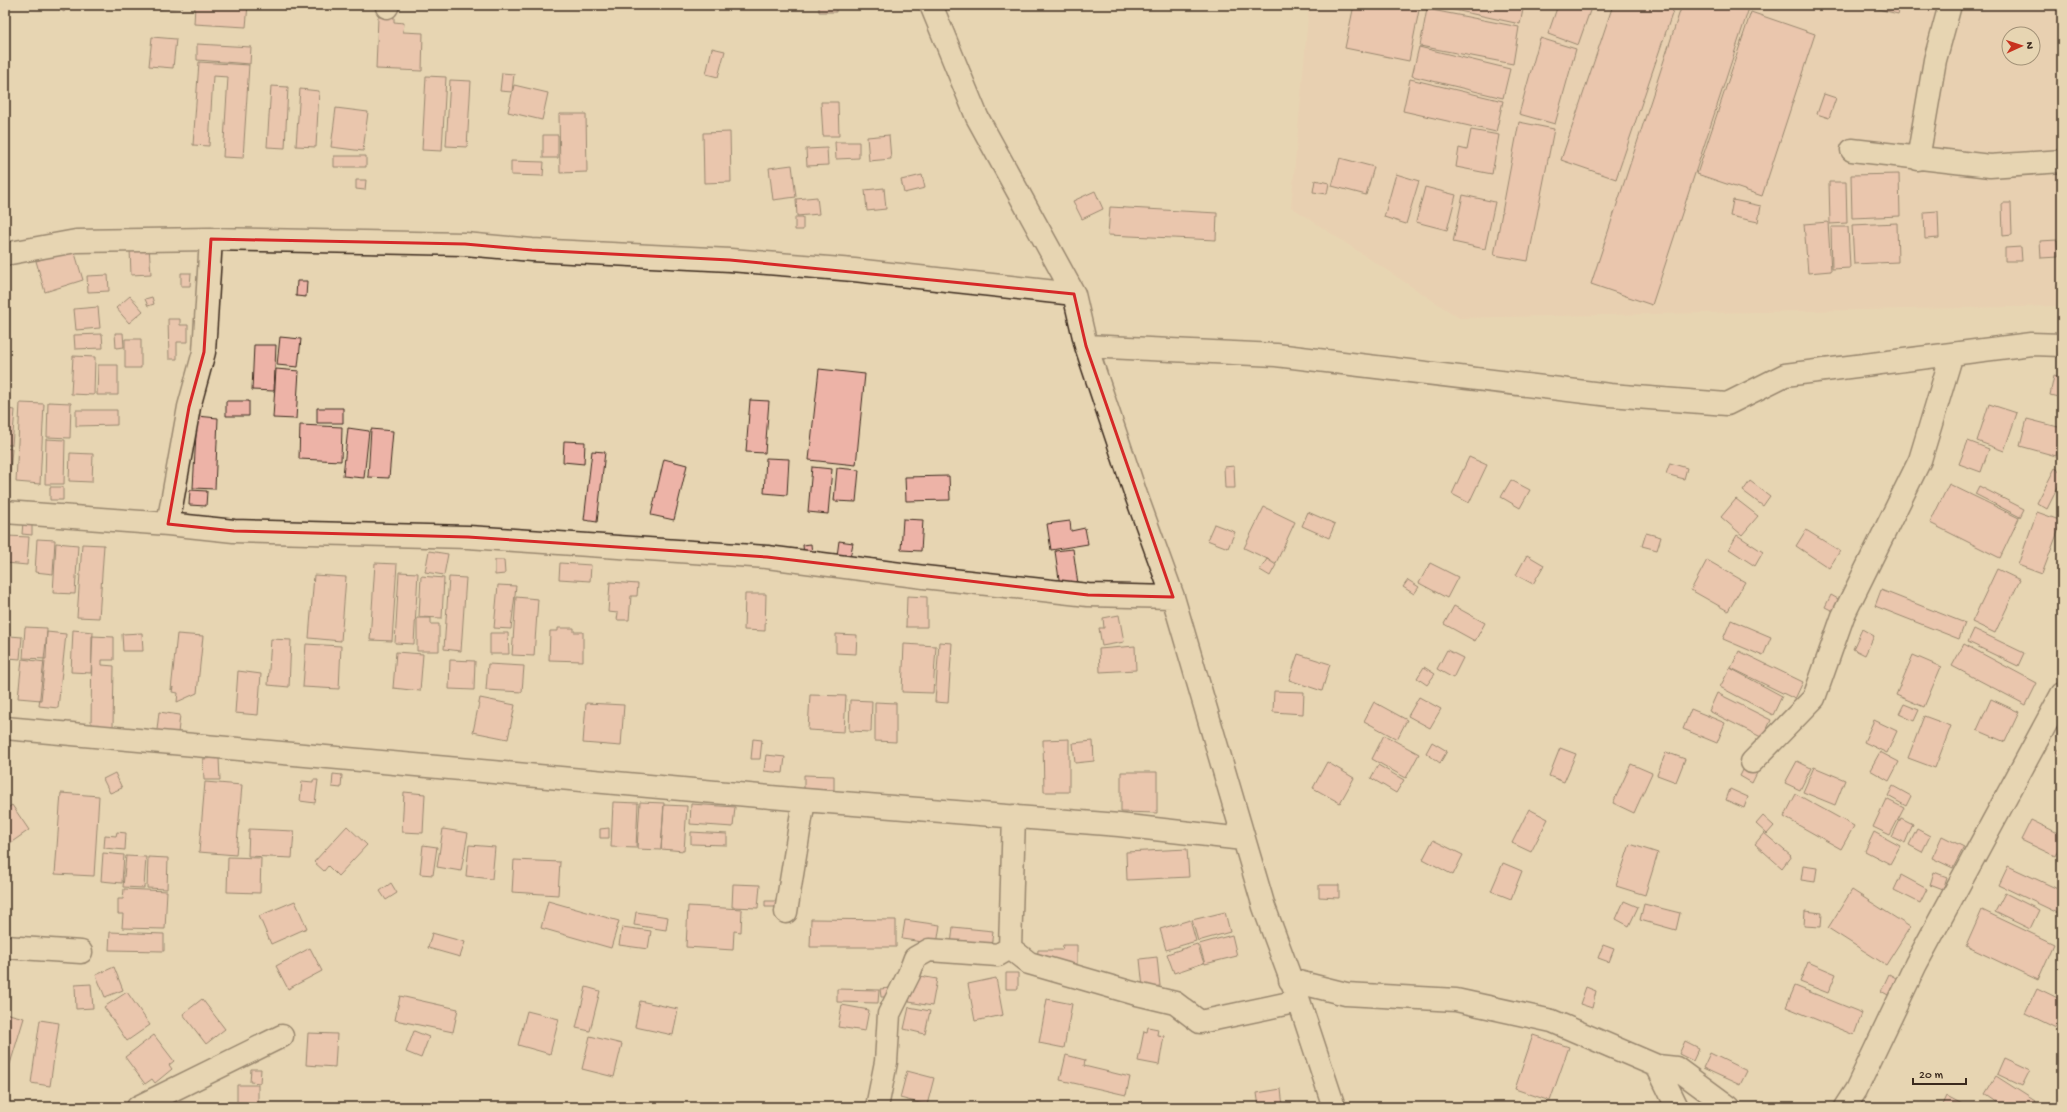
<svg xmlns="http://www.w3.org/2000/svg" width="2067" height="1112" viewBox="0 0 2067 1112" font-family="'Gochi Hand',sans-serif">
<rect width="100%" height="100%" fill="#e7d5b2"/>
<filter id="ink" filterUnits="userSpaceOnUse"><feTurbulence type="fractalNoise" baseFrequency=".025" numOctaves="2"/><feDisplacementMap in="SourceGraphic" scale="8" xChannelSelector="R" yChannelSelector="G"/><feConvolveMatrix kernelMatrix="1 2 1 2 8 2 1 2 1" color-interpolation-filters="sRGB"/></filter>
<g filter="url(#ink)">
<path fill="#e9cbaf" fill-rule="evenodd" d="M1309 5H2062V306L1459 318 1291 207ZM2009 34H2033V58H2009Z"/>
<path fill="#edb3a7" stroke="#3b2a1e" d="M53 5H68L64 12Z
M159 5H182L183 7 159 9Z
M195 5H248L246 27 194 24Z
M819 5H836V12H819Z
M1354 5H1420L1409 61 1345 48Z
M1431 5H1524L1520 24Z
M1558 5H1592L1578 45 1548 34Z
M1613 5H1675L1616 179 1561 160Z
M1682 5H1750L1652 305 1591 284Z
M1862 5H1901L1898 14Z
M1427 9 1519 27 1513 64 1420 46Z
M1751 12 1815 34 1762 196 1697 174Z
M378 17H394V22L404 23 403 32 423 33 422 71 376 69Z
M152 37 176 39 173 68 149 66Z
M1540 38 1576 49 1555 124 1519 114Z
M197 44 251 47 250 64 197 60Z
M1419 47 1510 69 1503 98 1412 76Z
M712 48 725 51 718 77 706 74Z
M199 62 249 65 243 158 223 157 228 77 213 76 209 146 193 145Z
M502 73 514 74 512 92 500 91Z
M426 76 446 77 442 151 422 150Z
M1410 79 1503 101 1496 132 1403 111Z
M450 80 471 81 467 147 446 146Z
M514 85 548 93 542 120 508 112Z
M271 86 288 87 285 148 267 147Z
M300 89 319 91 316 147 296 146Z
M1824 94 1836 98 1829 118 1817 114Z
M821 102H838L839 136H823Z
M336 108 368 112 363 151 331 147Z
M559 114H586L587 172 560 173Z
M1519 122 1554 129 1528 261 1494 255Z
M1471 130 1499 135 1492 174 1456 167 1459 148 1467 150Z
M730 132 731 182 704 183 703 133Z
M543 135H558V158H543Z
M889 135 891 159 869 161 867 137Z
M835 142H859V158L836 159Z
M827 148 828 165 807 166 806 149Z
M334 156H366V167H334Z
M1340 158 1374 167 1366 195 1332 186Z
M511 161 544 162 543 176 511 175Z
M792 165 796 197 773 200 769 168Z
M1396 174 1419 181 1406 224 1384 217Z
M1899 174 1900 216 1852 218 1851 175Z
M922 175 925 188 904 193 901 180Z
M356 180H366L365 190 356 189Z
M1315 180 1329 183 1327 194 1313 192Z
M1829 182H1846L1847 223 1830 224Z
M1425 187 1456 195 1447 230 1416 222Z
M884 188 886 209 867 211 865 190Z
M1095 191 1103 209 1082 219 1073 201Z
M1463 195 1495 202 1485 249 1453 242Z
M817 197 819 214 797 216 796 199Z
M1733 200 1761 206 1758 222 1730 216Z
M2002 203H2011L2012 235 2003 236Z
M1110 207 1217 213 1216 240 1108 235Z
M1938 211 1939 238 1925 239 1924 212Z
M795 217H803V230H795Z
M1828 222 1831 271 1808 273 1804 224Z
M1897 223 1898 262 1854 264 1852 225Z
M1831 227H1848L1850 268 1832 269Z
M2057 240 2058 257 2041 258 2040 241Z
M149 247 151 274 131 275 130 248Z
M2021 247 2022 261H2005V248Z
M74 250 83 280 45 292 36 261Z
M181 273H191L190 286H181Z
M108 275 109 291 88 292 87 276Z
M297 281H307L306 297 296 296Z
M130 296 143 311 129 323 116 308Z
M152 297 154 304 148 306 145 299Z
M98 307 100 328 76 330 74 309Z
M168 319H180V325H188V342H177V359H169Z
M115 333H123L124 347 116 348Z
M102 334 103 348 75 349 74 335Z
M280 337 301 339 298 367 277 365Z
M125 339H141V368H125Z
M254 345H276L274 391 252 390Z
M73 356 95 357 94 395 71 394Z
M98 365H118V395H97Z
M276 369 299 371 296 419 273 418Z
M819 369 865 374 856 465 809 460Z
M2054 376 2062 378V398L2050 395Z
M750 400 769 401 765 453 746 452Z
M226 401H249V416H226Z
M48 402 71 403 70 438 47 437Z
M20 403 44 404 40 484 16 482Z
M1989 404 2017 413 2004 451 1977 441Z
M317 408H343V423H317Z
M5 409 15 410 12 445H5Z
M76 410H117V425L76 426Z
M197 416 218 418 215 489 193 488Z
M2027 419 2062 428 2056 456 2020 446Z
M300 425 342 427 341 461 299 459Z
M348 428 369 431 364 478 343 476Z
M371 429 393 431 389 478 368 477Z
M46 439 65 440 64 484H45Z
M564 441 585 442 584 464 563 462Z
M1968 441 1989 449 1981 472 1959 464Z
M5 448 12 449 9 483H5Z
M592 451 605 452 597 522 584 520Z
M70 453 93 454 92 482 69 481Z
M1469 457 1487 465 1469 503 1452 494Z
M766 458 789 459 787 495 764 493Z
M664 459 687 465 674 520 651 515Z
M1670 463 1687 468 1684 479 1666 474Z
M1234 466 1235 488H1225L1224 467Z
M812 467 832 469 828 514 808 512Z
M837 468 859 470 856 502 834 501Z
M2055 468 2062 472V479L2047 509 2037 503Z
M949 476 950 500 906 501 905 477Z
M1511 480 1530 490 1520 508 1501 497Z
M1750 481 1770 496 1763 506 1743 491Z
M1949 484 2019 518 2000 558 1930 523Z
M1979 486 2024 509 2020 517 1975 494Z
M50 487H63V500H50Z
M190 490 207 491 206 506 189 505Z
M1736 499 1758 516 1742 535 1721 517Z
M1264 507 1295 522 1276 563 1244 548Z
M1308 512 1335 524 1329 538 1302 526Z
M2037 512 2062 521 2042 574 2018 565Z
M903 519 923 520 921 551 901 550Z
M1070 521 1071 531 1085 528 1088 544 1051 550 1047 524Z
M23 522H32V535L22 534Z
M1214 524 1235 532 1228 548 1207 540Z
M1806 530 1840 551 1829 568 1796 546Z
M1646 533 1661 537 1657 550 1642 546Z
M1737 535 1763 552 1755 566 1729 549Z
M7 536 29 537 27 565 6 563Z
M37 539 55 540 53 574 35 572Z
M839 541 853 543 850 558 837 556Z
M56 543 78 545 75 594 53 593Z
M82 544 104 545 99 618 77 617Z
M811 544 812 555H804L803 545Z
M1073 549 1078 584 1060 586 1055 551Z
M429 551 448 554 444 575 425 572Z
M1527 555 1544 565 1533 584 1516 575Z
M1267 559 1276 565 1270 576 1260 570Z
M495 560H504L505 574 495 575Z
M1707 560 1745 582 1728 611 1691 590Z
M375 563 397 564 392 641 370 640Z
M560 563 591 565 590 581 559 579Z
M1430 563 1458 577 1447 598 1419 583Z
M1997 569 2020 580 1995 633 1972 622Z
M399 572 418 573 414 644 395 643Z
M314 575 346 577 341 641 309 638Z
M421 576 444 578 442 618 419 617Z
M449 577 466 578 461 651 444 649Z
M1408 580 1419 587 1414 594 1403 587Z
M610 582 638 584 637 596H631L629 620H617L618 613 608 612Z
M498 585 516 586 511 629 494 628Z
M1881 590 1965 623 1959 639 1875 606Z
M745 594H766L765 631 744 630Z
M1831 595 1847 604 1841 615 1825 607Z
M907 596 927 597V627H906Z
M516 597 538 599 534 656 512 655Z
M1454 606 1485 623 1475 641 1444 624Z
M1119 615 1124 642 1102 646 1099 628H1104L1103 618Z
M417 618H431V624H439V651H417Z
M1731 620 1771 637 1763 656 1723 639Z
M25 627 47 628 46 659 23 658Z
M558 628H574V632H583V661L549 660 550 631H558Z
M1862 629 1874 636 1865 655 1853 649Z
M1974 629 2024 653 2018 666 1968 642Z
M73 630 93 632 91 673 71 672Z
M47 632 66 634 58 708 39 706Z
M142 633 143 651H123L122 634Z
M490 633H508L509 654H490Z
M177 634 203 636 197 693 177 702 178 693 172 692 173 687 171 690Z
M836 634 857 635 856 654 836 653Z
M10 636 22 637 20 659 8 658Z
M92 636 114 637V660H102V665L114 666 113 727H91Z
M271 639 291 640 289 687 268 685Z
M939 642 952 643 948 703 935 702Z
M306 644 341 646 339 689 303 687Z
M904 644 936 646 933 693 902 692Z
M1964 644 2037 683 2026 705 1952 666Z
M1135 646 1136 670 1100 672 1099 649Z
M1447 650 1463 658 1453 678 1437 669Z
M1739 651 1803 682 1795 699 1731 668Z
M396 652 423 654 420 691 393 688Z
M1298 654 1330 664 1322 691 1289 680Z
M1913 655 1941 667 1924 707 1896 695Z
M22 659 45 662 41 700 18 698Z
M450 660 475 661 474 690 449 689Z
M488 664 524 666 522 692 486 690Z
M1424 667 1435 674 1427 685 1417 678Z
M1730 668 1782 696 1773 715 1720 687Z
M238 671 261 674 258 715 235 713Z
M1274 691 1304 692 1303 714 1273 712Z
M1717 693 1771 720 1763 738 1709 711Z
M810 695 846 696 844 732 808 730Z
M1419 697 1441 709 1430 728 1408 716Z
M480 698 515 705 508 739 473 732Z
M1991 699 2019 712 2005 742 1977 730Z
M850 700 872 701 871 732 849 731Z
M875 702 896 703V742L875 741Z
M1374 702 1407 720 1397 739 1364 721Z
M586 703 624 705 621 746 583 743Z
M1904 704 1919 710 1914 721 1899 714Z
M1691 709 1725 723 1717 743 1683 729Z
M159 712 180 715 178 733 157 730Z
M1924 716 1951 726 1935 768 1908 758Z
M1874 720 1897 731 1887 753 1864 742Z
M1384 735 1419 754 1406 778 1372 759Z
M753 739 762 740 760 759H751Z
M1069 739V792H1044L1043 740Z
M1093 741 1094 761 1075 763 1073 743Z
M1432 742 1447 751 1440 763 1426 753Z
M2062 745V756L2057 752Z
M1560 748 1576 754 1564 782 1549 776Z
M1666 752 1685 759 1676 782 1657 775Z
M1880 752 1899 762 1889 781 1870 770Z
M766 755 785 757 783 773 764 771Z
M219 758 220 780H204L203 759Z
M1797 761 1811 768 1800 790 1785 783Z
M1327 762 1354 778 1340 803 1313 788Z
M1631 764 1652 773 1634 813 1613 803Z
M1746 764 1758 771 1752 783 1740 776Z
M1378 765 1404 780 1396 793 1371 778Z
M1814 767 1845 780 1835 805 1803 792Z
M1121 772H1157V813L1121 812Z
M115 773 122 788 110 793 103 779Z
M333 774 342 775 341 788 332 787Z
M804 775 834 776V790L804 789Z
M313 780H318L315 803 300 801 302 781 313 782Z
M205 782 242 785 236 855 199 852Z
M1893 786 1911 796 1906 806 1888 796Z
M1730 789 1748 797 1744 808 1726 800Z
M404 792 425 794 423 833 402 832Z
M61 793 99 796 94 876 55 874Z
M1796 794 1854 826 1841 849 1784 817Z
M1886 799 1904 808 1890 835 1873 827Z
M613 802 638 803 636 848 611 847Z
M640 802 664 803 661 850 637 849Z
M691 804 735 807 733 827 690 824Z
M12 805 29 830 6 846 5 810Z
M664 805 687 806 684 851 661 849Z
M1529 809 1548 819 1531 852 1512 843Z
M1763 816 1774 826 1767 834 1756 824Z
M1901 818 1913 824 1905 843 1892 837Z
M2031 820 2062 835V841L2055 856 2021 840Z
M347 826 367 845 338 876 328 866 324 871 314 862Z
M609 828V838H600V829Z
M249 829 294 831 292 858 248 856Z
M443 829 468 833 461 871 437 867Z
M1917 829 1930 836 1922 852 1909 845Z
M117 832 126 833 125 850 104 848 105 835 116 836Z
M691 832 727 834V845L691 844Z
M1874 832 1900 846 1890 864 1865 851Z
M1764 833 1791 856 1782 868 1755 844Z
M1942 836 1964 847 1953 868 1932 858Z
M1433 840 1463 855 1453 875 1423 859Z
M1630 844 1658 853 1645 895 1616 886Z
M423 845 437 847 433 875 420 874Z
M469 845 495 847 492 879 466 876Z
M1187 849 1189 877 1127 880 1126 852Z
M103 853 124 855 122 883 101 881Z
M126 856 146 857 144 888 123 887Z
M148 857 168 858 167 889 147 888Z
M228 857 261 858 260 893 227 892Z
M514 860 560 862 558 895 512 892Z
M1503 863 1522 871 1511 899 1491 891Z
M1803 866 1817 868 1815 882 1801 880Z
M2008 866 2062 891V915L1999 885Z
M1934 872 1947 877 1943 890 1930 885Z
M1901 875 1927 889 1920 903 1894 890Z
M391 883 397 893 386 900 380 891Z
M733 884 760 885 758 908 732 907Z
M1319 885H1339V898L1319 897Z
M124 889 167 891 165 929 122 928 123 914H118V899H123Z
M1852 890 1910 927 1886 965 1828 928Z
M2005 893 2039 910 2030 929 1995 912Z
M295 901 307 928 271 944 259 916Z
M548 901 619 921 611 948 541 928Z
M765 901H779V907H765Z
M1624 901 1638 907 1629 926 1616 919Z
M1644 904 1680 913 1676 930 1640 920Z
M688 906 742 909 741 932 734 931 733 950 686 947Z
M1982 910 2054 944 2038 980 1966 946Z
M1805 911 1822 913 1821 927 1804 926Z
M636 912 668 917 666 930 634 925Z
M1225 912 1230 932 1198 941 1192 920Z
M811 919 896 920V947H810Z
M905 920 940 925 937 944 902 939Z
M1190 920 1196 941 1166 950 1160 929Z
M622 927 651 931 648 949 619 945Z
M953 927 993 931 991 949 951 945Z
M110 932 164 934V951L109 950Z
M432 933 465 942 460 957 428 948Z
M1232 935 1237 956 1205 964 1199 944Z
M1197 944 1204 963 1174 973 1167 954Z
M1063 945H1077V964L1037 963 1038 950H1062Z
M1603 945 1614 949 1609 962 1598 958Z
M310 948 322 971 288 989 276 966Z
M1157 957 1160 986 1143 988 1140 959Z
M1808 962 1836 974 1828 993 1800 982Z
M114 967 123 990 105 997 96 975Z
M1006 973H1018V989H1006Z
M1889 974 1896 978 1888 995 1881 991Z
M914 975 937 979 932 1006 909 1002Z
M996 978 1003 1015 975 1021 968 984Z
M91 984 93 1008 76 1009 75 985Z
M1795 986 1862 1013 1854 1035 1786 1007Z
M586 987 600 991 590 1031 576 1028Z
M1586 987 1596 991 1592 1008 1580 1004Z
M890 988 891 997H881L880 989Z
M2037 988 2062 1000V1015L2056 1028 2025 1013Z
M837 989 879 990 878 1003 837 1002Z
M127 992 150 1025 127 1041 104 1007Z
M400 996 458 1009 453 1032 395 1020Z
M202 999 225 1029 206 1044 183 1014Z
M1047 999 1072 1004 1064 1048 1039 1043Z
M640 1001 678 1009 673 1035 635 1027Z
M842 1005 869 1010 865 1031 838 1027Z
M909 1007 930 1011 925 1034 904 1029Z
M527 1011 559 1019 550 1054 518 1045Z
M5 1013 24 1018 10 1064 5 1062Z
M40 1020 59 1023 50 1086 31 1083Z
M1148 1027 1158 1029 1157 1035 1164 1036 1159 1065 1138 1061 1144 1031 1147 1032Z
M414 1031 429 1037 421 1058 406 1052Z
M308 1033 337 1034 335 1067 306 1065Z
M154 1035 174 1061 169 1065 172 1069 155 1083 152 1079 145 1084 125 1057Z
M1533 1035 1569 1047 1550 1101 1515 1089Z
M590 1036 622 1044 614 1077 582 1069Z
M1685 1041 1699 1048 1693 1061 1679 1054Z
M1710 1053 1747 1071 1740 1085 1703 1068Z
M1066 1055 1085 1060 1084 1066 1130 1077 1126 1095 1060 1080Z
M2004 1058 2030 1070 2022 1086 1997 1074Z
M251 1069H261L260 1083 250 1082Z
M907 1071 934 1078 927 1105 900 1098Z
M1996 1076 2035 1101 2032 1107H2004L1985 1094Z
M237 1085H258V1107H237Z
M1281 1089 1283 1107H1259L1257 1093Z
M1947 1096 1962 1104 1960 1107H1942Z
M215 1104H233V1107H215Z"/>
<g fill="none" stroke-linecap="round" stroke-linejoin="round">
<g stroke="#3b2a1e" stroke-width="25">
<path id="minor" d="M931 5 977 117 1074 294 1086 346 1136 495 1173 597 1264 907 1299 1001 1334 1107
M387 7 388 5
M1852 150 1990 166 2062 161
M1918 159 1935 60 1950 5
M5 254 76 241 211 239 465 244 532 250 730 260 854 270 1074 294
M1086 346 1276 355 1610 395 1727 404 1785 375 2031 344 2062 345
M5 512 168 524 234 531 468 537 767 557 924 577 1088 595 1173 597
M168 524 189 407 204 352 211 239
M5 728 804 800 1119 825 1243 839
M1752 762 1814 698 1843 616 1920 460 1952 354
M786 912 804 800
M5 947 81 952
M1010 948 1029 963 1133 993 1175 1003 1200 1022 1299 1001
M1290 980 1346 994 1456 1000 1552 1021 1657 1066 1676 1068 1729 1107
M1657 1066 1677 1107
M138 1107 282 1036
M877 1107 886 1062 889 1014 909 974 915 958 929 950 998 955 1010 948 1014 816
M1845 1107 1856 1090 1916 964 2062 694"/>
</g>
<use href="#minor" stroke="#e7d5b2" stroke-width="22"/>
</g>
</g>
<path d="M0 0H2067V1112H0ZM211 239 465 244 532 250 730 260 1074 294 1086 346 1173 597 1088 595 767 557 468 537 234 531 168 524 189 407 204 352Z" fill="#e7d5b2" fill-opacity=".55" fill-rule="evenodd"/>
<path fill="none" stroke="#d62828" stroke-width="3" stroke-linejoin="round" d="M211 239 465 244 532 250 730 260 1074 294 1086 346 1173 597 1088 595 767 557 468 537 234 531 168 524 189 407 204 352Z"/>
<rect width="2067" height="1112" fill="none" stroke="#e7d5b2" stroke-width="20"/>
<rect x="10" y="10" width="2047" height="1092" fill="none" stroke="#3b2a1e" stroke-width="1.5" filter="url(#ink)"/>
<g transform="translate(2021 46) rotate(87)"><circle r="19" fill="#e7d5b2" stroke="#a29177"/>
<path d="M0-3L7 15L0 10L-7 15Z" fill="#c8321e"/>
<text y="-6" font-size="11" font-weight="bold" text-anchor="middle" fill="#3b2a1e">N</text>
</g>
<path d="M1913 1078v6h53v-6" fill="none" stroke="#3b2a1e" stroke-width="2"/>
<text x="1919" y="1078" font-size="12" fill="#3b2a1e" stroke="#e7d5b2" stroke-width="3" paint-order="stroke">20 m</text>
</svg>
